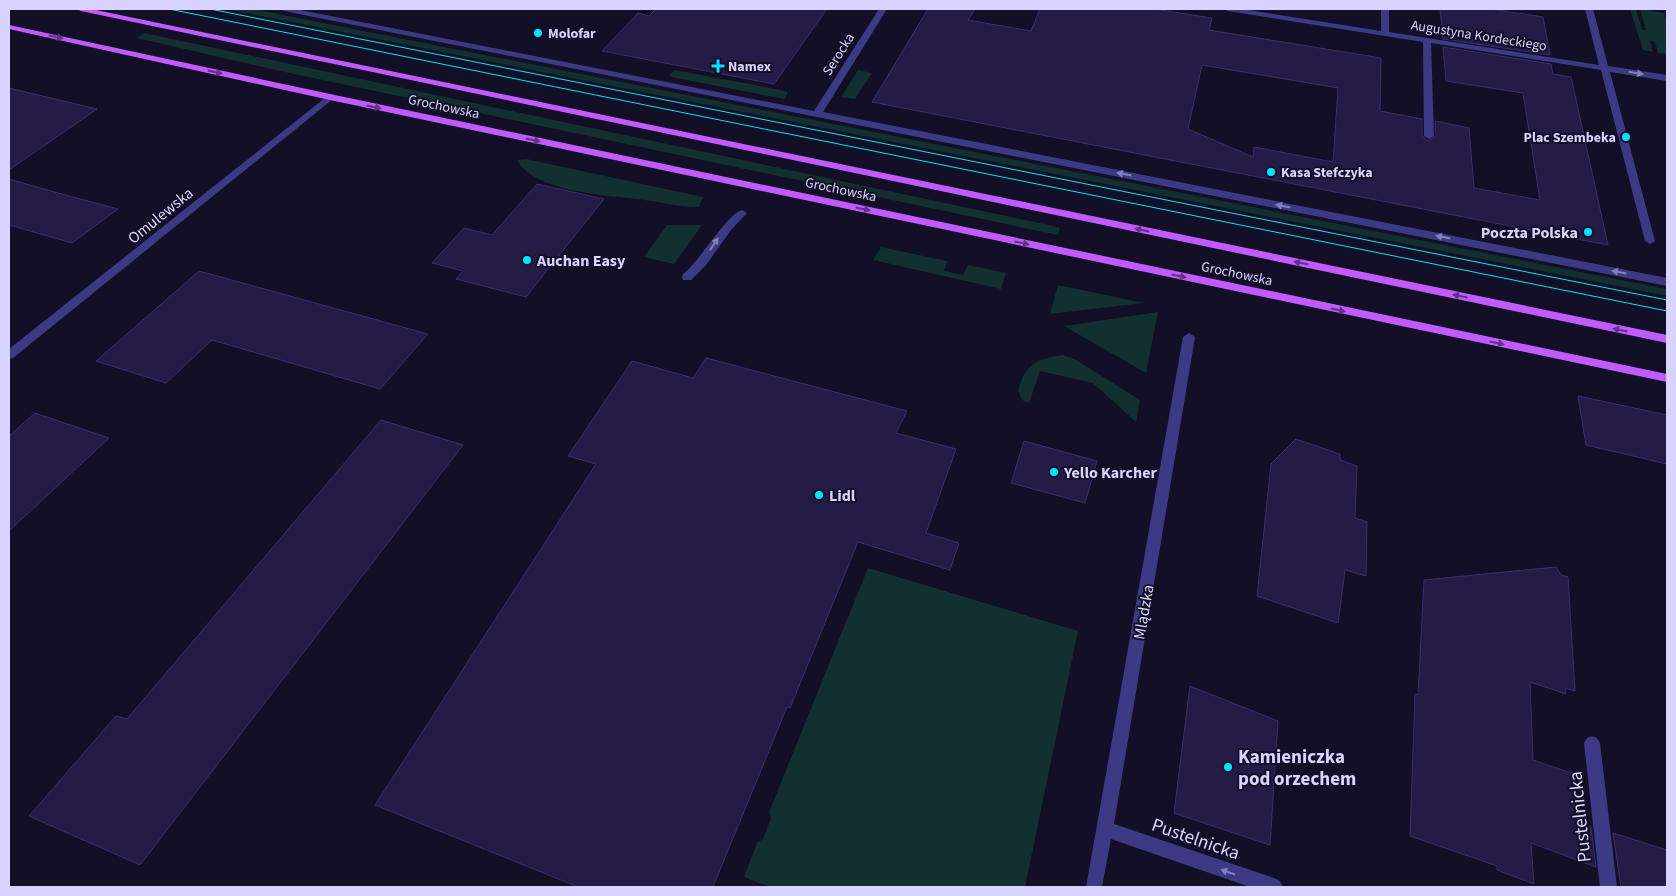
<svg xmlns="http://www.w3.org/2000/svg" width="1676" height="896" viewBox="0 0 1676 896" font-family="'Source Sans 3',sans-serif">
<rect width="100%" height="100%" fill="#130f26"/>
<path fill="#12302f" d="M226 9H253L1667 289V296Z
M1630 9H1636L1642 30H1646L1640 9 1664 13 1667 22V54L1658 53 1655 42 1650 41 1653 52 1643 50Z
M144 33 1058 227 1060 229 1058 235 280 71 137 38Z
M675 70 786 91 788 93 784 99 671 77 669 75Z
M858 70 872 73 855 99 841 97Z
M526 159 703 197 699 207C677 207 660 202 638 199 605 195 535 192 517 160Z
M667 225H702L674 264 644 257Z
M881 247 947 261 944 271 963 275 968 265 1006 273 1001 289 873 260Z
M1058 285 1144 303 1050 314Z
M1158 312 1146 373 1064 326Z
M1063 355 1076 360 1140 400 1136 422 1093 383 1040 371 1029 403 1022 400 1018 391C1026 363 1036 359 1063 355Z
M868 568 1078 631 1025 887H770L744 877 757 843 763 839 771 818 769 812Z"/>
<path fill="#241b47" stroke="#3b2d73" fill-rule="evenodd" d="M656 9H827L774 84 602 51 638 13 649 16Z
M928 9H975L968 20 1031 31 1040 9H1154L1212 18 1209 30 1381 58 1380 111 1422 119V136L1428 141 1436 136 1435 121 1469 128 1474 188 1540 200 1523 93 1446 81 1443 47 1551 64 1553 74 1571 77 1608 245 872 102ZM1202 65 1338 88 1333 162 1254 147 1253 157 1188 129Z
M1440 9H1491L1543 17 1550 55 1443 39Z
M9 88 34 94 97 109 9 170Z
M9 179 58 193 118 209 72 243 9 225Z
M537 184 604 199 526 297 456 279 463 271 432 263 464 228 492 235Z
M199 271 428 334 380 389 212 340 166 383 96 361Z
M706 358 907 411 896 433 956 449 926 533 959 543 950 570 858 542 790 708 787 707 713 887H578L375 805 596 464 568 456 632 361 693 378Z
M1578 396 1667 415V464L1586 445Z
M35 413 109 438 9 531V436Z
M381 420 463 445 140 865 29 816 116 716 127 719Z
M1296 439 1340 454V460L1357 466 1355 518 1367 522 1366 576 1345 570 1338 623 1257 596 1271 464Z
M1024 441 1097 461 1085 503 1011 483Z
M1556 567 1561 575 1568 577 1575 691 1565 688 1566 694 1530 682 1533 760 1574 774 1578 823 1591 827 1596 867 1531 843 1534 884 1497 870V866L1410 836 1415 694 1418 695 1424 580Z
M1190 686 1278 721 1270 845 1174 813Z
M1613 833 1667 850V887H1621Z"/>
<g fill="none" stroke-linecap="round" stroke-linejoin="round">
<path fill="#3d3a85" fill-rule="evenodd" d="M280 9H295L814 111 879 9H887L823 112 1667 278V286L284 11Z
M1224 9H1242L1381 31V9H1389V32L1599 65 1585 9H1593L1608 66 1667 75V81L1610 72 1655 241 1650 244 1645 241 1601 70 1431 43 1434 136 1429 139 1424 136 1423 42 1228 11Z
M330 94 333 95V99L13 358 9 359V349Z
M742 210 747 213 731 230 706 265 691 280H683L682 277 683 274C701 260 726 215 742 210Z
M1189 333 1195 337 1114 824 1274 878 1280 881 1283 887H1250L1111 839 1102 887H1086L1183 337Z
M1592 736 1597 738 1600 743 1617 887H1600L1584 743 1587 738Z"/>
<path fill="#c25bff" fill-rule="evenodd" d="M77 9H91L1667 335V343L81 11Z
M9 25 330 94 1667 374V382L330 100 9 29Z"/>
<path stroke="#00e5ff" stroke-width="1" d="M169 9 1667 311
M210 9 1667 300"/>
</g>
<defs><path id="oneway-solid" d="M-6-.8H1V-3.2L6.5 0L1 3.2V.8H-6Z" transform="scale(1.25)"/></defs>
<g fill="#623188">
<use href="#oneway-solid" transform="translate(56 37) rotate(12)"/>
<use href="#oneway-solid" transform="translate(215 72) rotate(12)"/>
<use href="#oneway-solid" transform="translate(374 107) rotate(12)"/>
<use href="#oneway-solid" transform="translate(533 140) rotate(12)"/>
<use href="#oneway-solid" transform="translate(863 209) rotate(12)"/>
<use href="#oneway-solid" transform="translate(1142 230) rotate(-168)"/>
<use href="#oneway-solid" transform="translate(1022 243) rotate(12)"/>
<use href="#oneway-solid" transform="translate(1301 263) rotate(-168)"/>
<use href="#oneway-solid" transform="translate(1179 276) rotate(12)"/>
<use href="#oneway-solid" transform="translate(1460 296) rotate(-168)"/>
<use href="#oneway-solid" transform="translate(1338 310) rotate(12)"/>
<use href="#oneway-solid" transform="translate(1620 330) rotate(-168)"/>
<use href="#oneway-solid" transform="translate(1497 343) rotate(12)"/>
</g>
<g fill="#837fbc">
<use href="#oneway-solid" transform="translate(1636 73) rotate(9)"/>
<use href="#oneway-solid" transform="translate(1124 174) rotate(-169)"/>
<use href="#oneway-solid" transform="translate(1283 206) rotate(-169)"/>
<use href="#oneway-solid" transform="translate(1443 237) rotate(-169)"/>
<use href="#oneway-solid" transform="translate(714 244) rotate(-56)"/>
<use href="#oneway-solid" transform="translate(1619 272) rotate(-169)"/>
<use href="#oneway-solid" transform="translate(1228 872) rotate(-161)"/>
</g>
<g fill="#00e5ff" stroke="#130f26" stroke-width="2">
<circle cx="538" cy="33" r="5"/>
<path d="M715.5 58.5h5v5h5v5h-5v5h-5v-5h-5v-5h5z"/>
<circle cx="1626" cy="137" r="5"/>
<circle cx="1271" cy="172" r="5"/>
<circle cx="1588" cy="232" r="5"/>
<circle cx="527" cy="260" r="5"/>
<circle cx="1054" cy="472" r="5"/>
<circle cx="819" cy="495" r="5"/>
<circle cx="1228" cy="767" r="5"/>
</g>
<g text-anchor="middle" stroke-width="4" stroke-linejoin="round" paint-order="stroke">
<g font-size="14" font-weight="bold" fill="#d9d4ff" stroke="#130f26" text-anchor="start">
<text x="548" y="38">Molofar</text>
<text x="728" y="71">Namex</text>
<text x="1616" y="142" text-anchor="end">Plac Szembeka</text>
<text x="1281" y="177">Kasa Stefczyka</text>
</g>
<g font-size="14" fill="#d9d4ff" stroke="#130f26">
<text transform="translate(1479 35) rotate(9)" y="5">Augustyna Kordeckiego</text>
<text transform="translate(838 54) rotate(-58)" y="5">Serocka</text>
<text transform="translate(444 106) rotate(12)" y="5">Grochowska</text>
<text transform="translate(841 189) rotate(12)" y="5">Grochowska</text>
<text transform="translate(1237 273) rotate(12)" y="5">Grochowska</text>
</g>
<g font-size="16" fill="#d9d4ff" stroke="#130f26">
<text transform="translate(160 215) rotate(-39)" y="6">Omulewska</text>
<text transform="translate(1143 612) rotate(-80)" y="6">Mlądzka</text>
</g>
<g font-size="16" font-weight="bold" fill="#d9d4ff" stroke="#130f26" text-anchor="start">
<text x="1578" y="238" text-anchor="end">Poczta Polska</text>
<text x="537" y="266">Auchan Easy</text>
<text x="1064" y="478">Yello Karcher</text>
<text x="829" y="501">Lidl</text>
</g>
<g font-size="19" font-weight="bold" fill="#d9d4ff" stroke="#130f26" text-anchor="start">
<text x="1238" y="763">Kamieniczka<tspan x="1238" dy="22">pod orzechem</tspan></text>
</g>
<g font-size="19" fill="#d9d4ff" stroke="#130f26">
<text transform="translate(1579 817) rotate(-96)" y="7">Pustelnicka</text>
<text transform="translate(1196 838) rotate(19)" y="7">Pustelnicka</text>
</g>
</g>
<rect width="1676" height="896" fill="none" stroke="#d9d4ff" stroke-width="20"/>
</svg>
